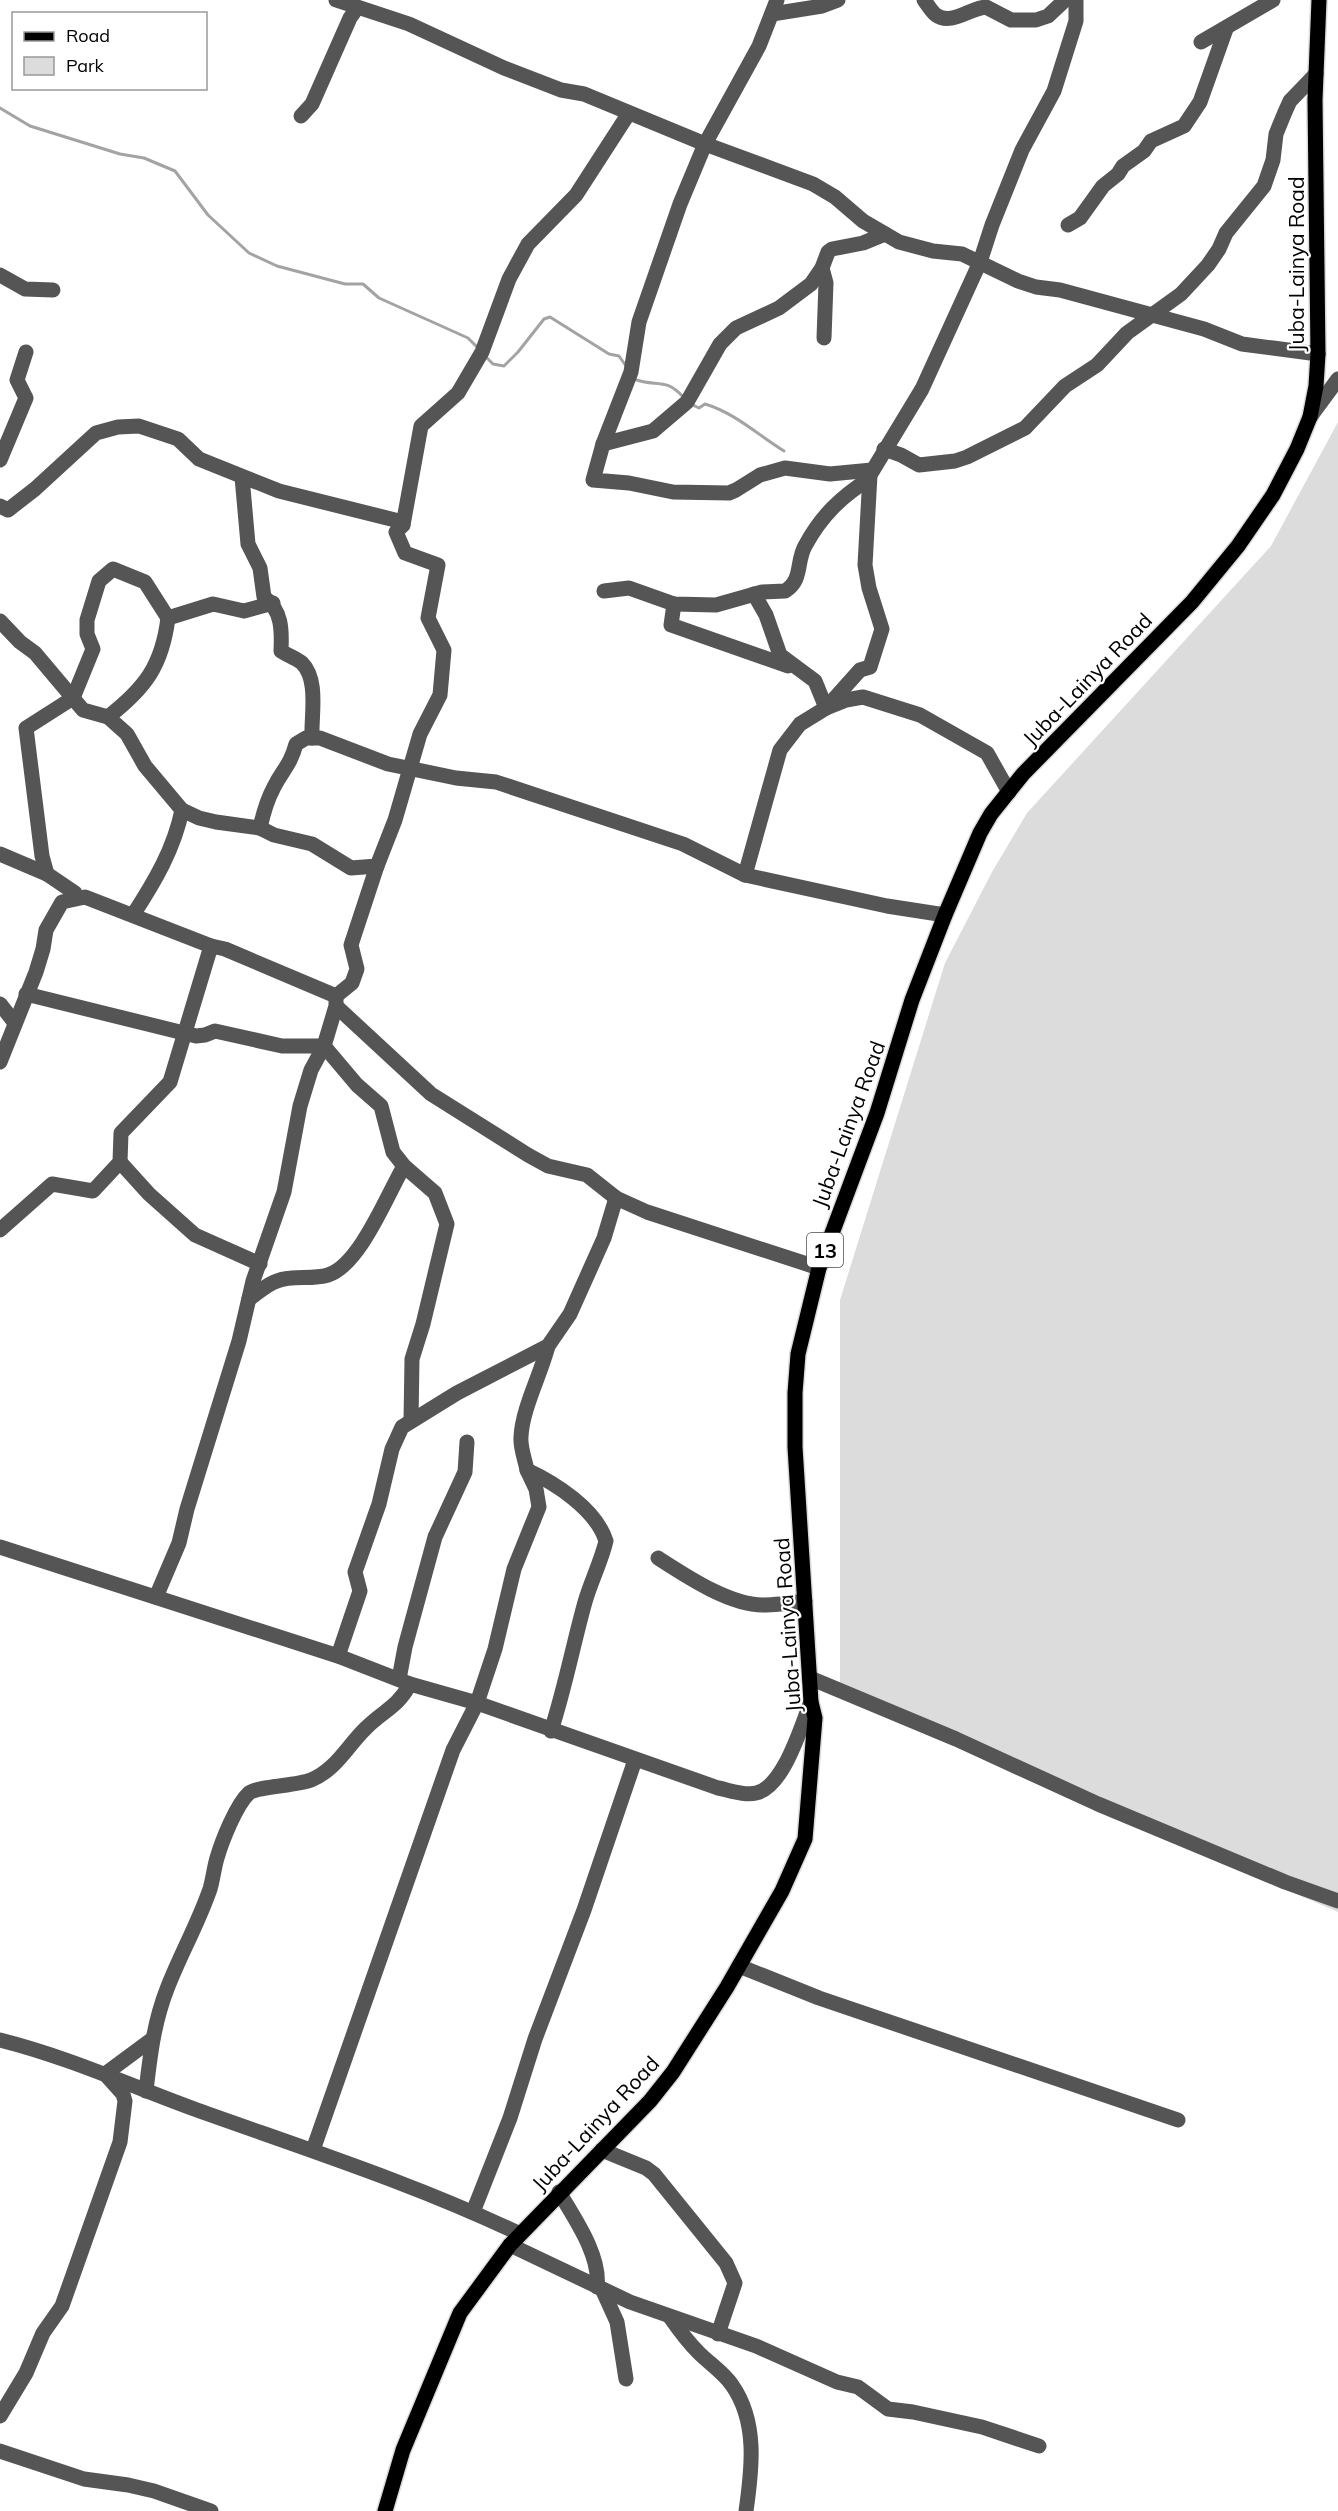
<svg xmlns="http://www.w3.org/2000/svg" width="1338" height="2511" font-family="Mulish,sans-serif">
<rect width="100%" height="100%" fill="#fff"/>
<polygon fill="#dcdcdc" points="1338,422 1338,1912 840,1697 840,1300 945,963 992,872 1027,813 1271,546"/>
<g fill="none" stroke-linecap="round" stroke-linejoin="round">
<g stroke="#a3a3a3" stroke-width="3">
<polyline points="0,108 30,126 120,154 144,158 175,171 208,215 249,253 277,266 345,284 363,284 379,298 468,338 479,349"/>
<polyline points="485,356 493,364 504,366 518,352 544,319 550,317 609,354 619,356 626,366"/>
<path d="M634,379C656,388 665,376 684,398"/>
<path d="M691,404L699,408L705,404C735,413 758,435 784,451"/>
</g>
<g stroke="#dbdbdb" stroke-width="18">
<polyline id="major" points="385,2511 403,2450 460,2313 510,2245 650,2101 673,2072 727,1987 782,1891 805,1839 815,1718 811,1702 795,1447 795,1393 798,1354 819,1268 877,1113 912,1000 945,915 980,833 991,814 1023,774 1192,602 1238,546 1273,495 1297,449 1310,417 1316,386 1318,354 1315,100 1319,0"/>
</g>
<g stroke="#555" stroke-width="15">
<polyline points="336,0 409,24 504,68 561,90 584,94 705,144 813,184 835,197 863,221 899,242 933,251 962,254 1018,281 1036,287 1060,290 1204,329 1242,344 1318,354"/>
<polyline points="777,0 759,46 705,144 680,204 639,322 631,372 603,444 593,480 629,483 673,492 729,493 736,490 760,475 785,468 830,474 872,470"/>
<path d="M924,0C928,5 931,11 936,15C951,26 970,8 986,7L1011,20H1036L1048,16L1065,0"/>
<polyline points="772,14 822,6 838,0"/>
<polyline points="1201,42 1273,0"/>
<polyline points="301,116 312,104 350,18 357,8"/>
<polyline points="1068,225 1080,218 1103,186 1118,174 1123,166 1144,151 1151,141 1184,126 1200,102 1226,29"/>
<polyline points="822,268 826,283 824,338"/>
<polyline points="0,275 25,289 53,290"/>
<polyline points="1310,417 1338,379"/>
<polyline points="603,444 653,431 687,402 720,344 736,328 779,308 811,284 822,268 828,252 832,249 863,243 885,234"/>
<polyline points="884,449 901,455 919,465 955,461 967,457 1025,428 1065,386 1097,365 1127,333 1181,294 1208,265 1219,249 1226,233 1264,186 1273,160 1276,134 1285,112 1290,101 1316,74"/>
<polyline points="0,460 26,398 17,380 26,352"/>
<path d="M242,477L248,544L260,568L264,597C282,610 282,630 281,651C287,655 296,658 302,663C319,680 311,715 312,738"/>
<polyline points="0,506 8,510 35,489 96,433 118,427 139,426 178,439 199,459 279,491 395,520 403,525 396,532 405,553 438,565 428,618 444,650 440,695 420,734 395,820 377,866 351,868 312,844 274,835 260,828"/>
<polyline points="403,525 421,426 458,393 482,352 509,279 528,244 576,195 629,113"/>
<path d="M604,591L629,588L674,604L716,605L762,592L785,591C803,580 796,562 805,546C821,516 841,497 869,479"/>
<polyline points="754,594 766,615 780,655 815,681 826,708 846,700 863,697 920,715 987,753 1009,792"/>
<polyline points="674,604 671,625 788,666"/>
<path d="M0,621L20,642L35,653L83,710L108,717L127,734L145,766L182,810L199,818L216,822L260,828C263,814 267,800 274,787C283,769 290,766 296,744L306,738H320L388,764L456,778L496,782L683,844L745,875L887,906L945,915"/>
<path d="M108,717C145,688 162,666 168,618"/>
<polyline points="0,854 47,874"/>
<polyline points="745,875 780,750 800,724 826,708 860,670 870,667 882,629 869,588 865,565 870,475 922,389 980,262 992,225 1022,150 1054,91 1076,21 1076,0"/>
<polyline points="77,897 75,893 47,874 42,856 26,728 73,698 93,649 87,634 87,620 99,581 113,569 145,582 168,618 213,604 244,611 273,603"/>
<path d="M133,915C155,881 174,849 182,810"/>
<polyline points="26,994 196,1036 205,1035 215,1031 282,1046 324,1046 357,1085 381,1106 393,1152 404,1166 435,1193 447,1224 423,1324 412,1359 411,1421"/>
<polyline points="336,996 352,983 357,969 351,945 377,866"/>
<polyline points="0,1004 15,1023"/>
<polyline points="337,1007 431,1094 528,1155 548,1166 587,1175 616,1198"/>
<polyline points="0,1062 36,972 43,949 46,930 62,902 85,897 211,946 225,949 336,996 336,1006 324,1046 311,1070 300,1106 284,1192 253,1281 239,1341 187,1509 179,1543 156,1597"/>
<polyline points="120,1162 149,1194 195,1235 260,1264"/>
<polyline points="0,1230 52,1184 93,1191 120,1162 121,1133 170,1082 211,946"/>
<path d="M249,1299C258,1293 267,1284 277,1281C292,1275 312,1280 328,1275C360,1265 387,1195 404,1166"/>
<path d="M548,1346C541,1374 522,1409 521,1437C520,1447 525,1460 527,1470C555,1483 596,1509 606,1541C601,1562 591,1581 585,1602C573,1645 565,1688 551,1731"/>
<path d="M0,1547L338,1656L410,1684L477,1703L718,1788C729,1790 745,1796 756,1793C784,1787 801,1726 811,1702"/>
<path d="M658,1558C686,1576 729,1605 763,1605C777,1605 791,1603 805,1601"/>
<polyline points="338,1656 360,1591 355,1572 379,1504 392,1449 402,1427 457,1393 548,1346 570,1314 604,1238 616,1198 647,1212 819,1268"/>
<polyline points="810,1678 956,1739 1098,1804 1285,1882 1338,1901"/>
<polyline points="399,1679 405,1647 435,1537 465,1472 467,1442"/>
<polyline points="739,1966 819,1998 1178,2120"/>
<path d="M0,2040C68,2057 131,2086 197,2110C306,2149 415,2184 520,2234"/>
<path d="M146,2091C150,2056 154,2022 167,1989C180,1955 198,1924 210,1889C213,1879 214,1868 217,1858C222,1841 236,1805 249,1793C258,1786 296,1786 311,1780C336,1770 348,1745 366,1728C384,1710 397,1708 410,1684"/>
<polyline points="313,2150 453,1750 477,1703 495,1649 514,1569 539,1507 536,1489 527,1470"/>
<polyline points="602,2150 646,2168 654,2174 726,2263 735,2283 718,2334"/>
<path d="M559,2192C575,2219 601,2256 597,2287"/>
<polyline points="473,2212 510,2118 535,2039 584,1910 635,1760"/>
<polyline points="510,2245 630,2302 756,2346 837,2382 858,2387 888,2409 913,2412 982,2427 1039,2446"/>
<polyline points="602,2289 617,2322 626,2379"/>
<path d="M670,2317C679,2330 688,2342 699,2353C709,2363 724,2373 732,2385C758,2422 752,2469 746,2511"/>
<polyline points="0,2416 26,2373 43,2333 62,2306 120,2142 125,2101 123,2094 105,2074 151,2040"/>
<polyline points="0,2451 84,2479 128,2485 154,2491 211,2511"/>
</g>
<use href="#major" stroke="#000" stroke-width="15"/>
</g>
<g text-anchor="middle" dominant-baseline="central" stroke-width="4.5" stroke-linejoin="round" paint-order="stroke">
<rect fill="#fff" stroke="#4c4c4c" stroke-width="1.5" x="807" y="1233" width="36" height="34" rx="4.5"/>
<g font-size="20" font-weight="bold" fill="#000">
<text x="825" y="1250">13</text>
</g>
<g font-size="21" fill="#000" stroke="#fff">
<text transform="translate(1296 264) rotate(-90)">Juba-Lainya Road</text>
<text transform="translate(1087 679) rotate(-46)">Juba-Lainya Road</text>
<text transform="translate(848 1124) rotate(-70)">Juba-Lainya Road</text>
<text transform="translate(787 1625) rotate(-94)">Juba-Lainya Road</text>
<text transform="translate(595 2123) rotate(-47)">Juba-Lainya Road</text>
</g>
</g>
<rect x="12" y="12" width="195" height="78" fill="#ffffff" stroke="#999999" stroke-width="1.5"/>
<rect x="24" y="32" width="30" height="9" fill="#000000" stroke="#999999" stroke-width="1.5"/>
<text x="66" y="42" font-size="18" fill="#000000">Road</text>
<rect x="24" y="57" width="30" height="18" fill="#dcdcdc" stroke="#999999" stroke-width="1.5"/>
<text x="66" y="72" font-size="18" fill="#000000">Park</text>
</svg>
